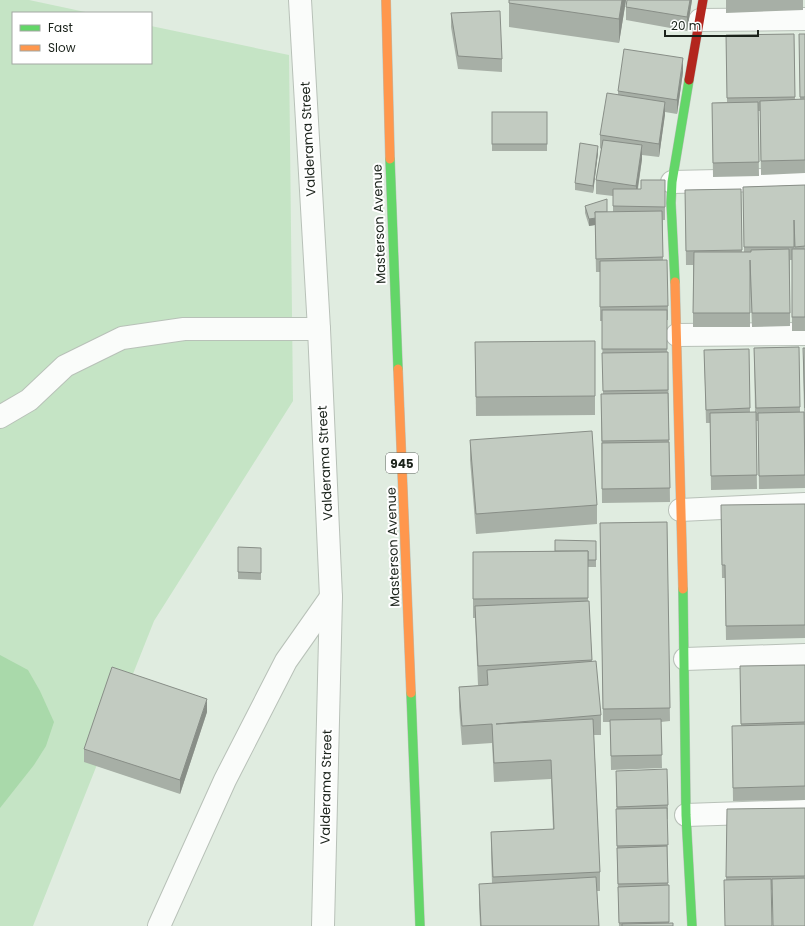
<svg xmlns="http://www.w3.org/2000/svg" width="805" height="926" font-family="Poppins,sans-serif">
<rect width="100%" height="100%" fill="#e0ece0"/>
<polygon fill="#c5e4c5" points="0,0 29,0 90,13 13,13 13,63 151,63 151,26 289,55 293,401 154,621 33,926 0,926"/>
<polygon fill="#a9d9aa" points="0,655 28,670 40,691 54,722 46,746 34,765 0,808"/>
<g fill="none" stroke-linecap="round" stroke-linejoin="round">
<g stroke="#b8c1b8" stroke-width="24">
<g id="street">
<polyline points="300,0 319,329 331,597 323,926"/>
<polyline points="700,20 805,19"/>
<polyline points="672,182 805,179"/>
<polyline points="677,335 805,334"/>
<polyline points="0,417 29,400 65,366 122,338 184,329 319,329"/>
<polyline points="680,510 805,504"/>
<polyline points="685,659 805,655"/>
<polyline points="686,815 805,811"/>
<polyline points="159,926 225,780 286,661 331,597"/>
</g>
</g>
<g stroke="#b8c1b8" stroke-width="10">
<g id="fast">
<polyline points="390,159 398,369"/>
<polyline points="675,282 671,203 672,182 689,80"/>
<polyline points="683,589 686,815 692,926"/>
<polyline points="411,693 420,926"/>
</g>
</g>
<g stroke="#b8c1b8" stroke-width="10">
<g id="slow">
<polyline points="386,0 390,159"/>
<polyline points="675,282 683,589"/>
<polyline points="398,369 411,693"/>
</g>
</g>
<g stroke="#b8c1b8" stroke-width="10">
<polyline id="jam" points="689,80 703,0"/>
</g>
<use href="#street" stroke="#fafcfa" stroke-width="22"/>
<use href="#fast" stroke="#63d668" stroke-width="9"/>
<use href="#slow" stroke="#ff974d" stroke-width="9"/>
<use href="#jam" stroke="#b3261e" stroke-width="9"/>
</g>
<g fill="#a7afa6">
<polygon points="626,0 619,43 509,27 509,3"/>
<polygon points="627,0 692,0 687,31 626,20 626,7"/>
<polygon points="726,0 803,0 803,10 726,13"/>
<polygon points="451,13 502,59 502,72 458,69 451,27"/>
<polygon points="794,34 795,100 800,100 799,34 805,34 805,173 761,175 760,111 758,111 759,176 713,177 712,103 727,102 726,35"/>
<polygon points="683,72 677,114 665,112 659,157 642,155 642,159 638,189 665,194 665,220 663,220 663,260 668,306 668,320 667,320 667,352 668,352 670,502 602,503 601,394 603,394 602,321 600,321 600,272 596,272 595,225 589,226 585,213 585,206 607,212 613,212 613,196 596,194 596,180 601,149 600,148 600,135 618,94 618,91"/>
<rect x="492" y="112" width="55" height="39"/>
<polygon points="598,153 593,193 575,190 575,183"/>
<polygon points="805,185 805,331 792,331 792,260 790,260 790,326 752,327 750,274 750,327 693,327 693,265 686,265 685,190 741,189 742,252 744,252 743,187"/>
<polygon points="595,341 595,415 476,416 475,342"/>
<polygon points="799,347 800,412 804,412 803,362 805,348 805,488 759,489 758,421 756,421 757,489 711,490 710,423 706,423 704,350 749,349 750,413 755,412 754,348"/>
<polygon points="470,440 597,505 597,524 476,534 470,460"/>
<polygon points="805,504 805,638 726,640 725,578 722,578 721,519"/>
<polygon points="667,522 670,721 661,722 662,768 611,770 610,722 603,722 600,523"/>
<polygon points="596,541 596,567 588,567 588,601 589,601 592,662 601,715 601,735 594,735 600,872 600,891 597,891 599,926 480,926 479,904 479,884 492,884 491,852 491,832 553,829 551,779 494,782 492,743 462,745 459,707 459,687 487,685 478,685 475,618 473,618 473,552 555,551"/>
<polygon points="238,547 261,548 261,580 238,579"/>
<polygon points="805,665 805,800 733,801 732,726 741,726 740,680"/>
<polygon points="207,712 180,794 84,762 84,749"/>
<polygon points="616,771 668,805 668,819 667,819 668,885 669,885 669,923 673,926 619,926 617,861"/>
<polygon points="805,808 805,926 772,890 726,880 726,877"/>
</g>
<g fill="#888e87">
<polygon points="622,0 626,0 619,43 619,19"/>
<polygon points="690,0 692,0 687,31 687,17"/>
<polygon points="683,58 683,72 677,114 677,100"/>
<polygon points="665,102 665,115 659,157 659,144"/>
<polygon points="642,145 642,159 636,199 636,186"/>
<polygon points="598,146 598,153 593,193 593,186"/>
<polygon points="595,218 595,225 589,226 589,219"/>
<polygon points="207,699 207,712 180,794 180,780"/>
</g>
<g fill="#c2cbc1" stroke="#888e87">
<polygon points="509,0 622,0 619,19 509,3"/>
<polygon points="627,0 690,0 687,17 626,7"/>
<polygon points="500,11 502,59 458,56 451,13"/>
<polygon points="794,34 795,97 727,98 726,35"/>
<polygon points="799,34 805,34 805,97 800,97"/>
<polygon points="624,49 683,58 677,100 618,91"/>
<polygon points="607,93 665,102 659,144 600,135"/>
<polygon points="805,99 805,160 761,161 760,101"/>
<polygon points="758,102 759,162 713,163 712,103"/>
<rect x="492" y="112" width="55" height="32"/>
<polygon points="603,140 642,145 636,186 596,180"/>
<polygon points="580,143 598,146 593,186 575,183"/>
<polygon points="641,180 665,180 665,207 613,206 613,189 641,189"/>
<polygon points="805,185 805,246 795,247 794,220 794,247 744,247 743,187"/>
<polygon points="741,189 742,250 686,251 685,190"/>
<polygon points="607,199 607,212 595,212 596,218 589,219 585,206"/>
<polygon points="662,211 663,257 596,259 595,212"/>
<polygon points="789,249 790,313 752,313 750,260 750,313 693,313 694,252 751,252 751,250"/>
<rect x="792" y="249" width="13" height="68"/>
<polygon points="667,260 668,306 600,307 600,261"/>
<rect x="602" y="310" width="65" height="39"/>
<polygon points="595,341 595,396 476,397 475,342"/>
<polygon points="799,347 800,407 756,408 754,348"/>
<polygon points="803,348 805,348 805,408"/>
<polygon points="749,349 750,408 706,410 704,350"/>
<polygon points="668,352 668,390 603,391 602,353"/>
<polygon points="668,393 669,440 602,441 601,394"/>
<polygon points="756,412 757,475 711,476 710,413"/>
<polygon points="804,412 805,475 759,476 758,413"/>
<polygon points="592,431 597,505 476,514 470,440"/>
<polygon points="669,442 670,488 602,489 602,443"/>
<polygon points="805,504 805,625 726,626 725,565 722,565 721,505"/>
<polygon points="667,522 670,708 603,709 600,523"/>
<polygon points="555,540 596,541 596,560 588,560 588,551 555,551"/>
<polygon points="238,547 261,548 261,573 238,572"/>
<polygon points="588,551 588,598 473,599 473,552"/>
<polygon points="589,601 592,660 478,666 475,606"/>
<polygon points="596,661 601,715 496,724 593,719 600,872 493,877 491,832 554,829 551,760 494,763 492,724 462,726 459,687 488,685 487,670"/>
<polygon points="805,665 805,722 741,724 740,666"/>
<polygon points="112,667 207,699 180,780 84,749"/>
<polygon points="661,719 662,755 611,756 610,720"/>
<polygon points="805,724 805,786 733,788 732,726"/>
<polygon points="667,769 668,805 617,807 616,771"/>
<polygon points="667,808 668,845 617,846 616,809"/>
<polygon points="805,808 805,876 726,877 727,809"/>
<polygon points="667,846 668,883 618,884 617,848"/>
<polygon points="596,877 599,926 481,926 479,884"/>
<polygon points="805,878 805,926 773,926 772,879"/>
<polygon points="771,879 772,926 725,926 724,880"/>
<polygon points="669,885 669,922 619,923 618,887"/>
<polygon points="673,923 673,926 622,926 622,924"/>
</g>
<g text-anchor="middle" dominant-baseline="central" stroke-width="4" stroke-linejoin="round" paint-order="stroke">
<rect fill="#fff" stroke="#5f645f" stroke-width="1" x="386" y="453" width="32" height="20" rx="3"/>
<g font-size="12" font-weight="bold" fill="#1a221a">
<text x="402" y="463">945</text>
</g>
<g font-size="13" fill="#1a221a" stroke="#fff">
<text transform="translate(308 139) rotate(-93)">Valderama Street</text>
<text transform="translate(379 224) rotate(-92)">Masterson Avenue</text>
<text transform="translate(325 463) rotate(-93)">Valderama Street</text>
<text transform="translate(393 547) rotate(-92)">Masterson Avenue</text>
<text transform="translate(326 787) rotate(-89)">Valderama Street</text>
</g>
</g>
<rect x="12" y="12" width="140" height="52" fill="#ffffff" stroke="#a3a7a3"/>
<rect x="20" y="25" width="20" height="6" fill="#63d668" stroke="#a3a7a3"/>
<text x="48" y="32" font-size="12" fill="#1a221a">Fast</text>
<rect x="20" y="45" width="20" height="6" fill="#ff974d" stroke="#a3a7a3"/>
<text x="48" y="52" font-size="12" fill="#1a221a">Slow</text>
<path d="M665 30v6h93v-6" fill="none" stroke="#1a221a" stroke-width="2"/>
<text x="671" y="30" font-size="12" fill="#1a221a" stroke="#ffffff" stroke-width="3" paint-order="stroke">20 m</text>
</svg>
